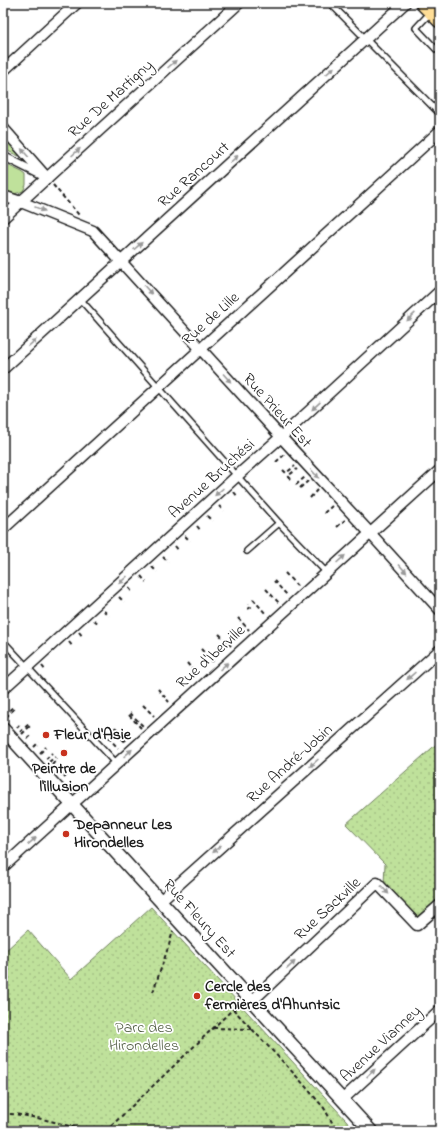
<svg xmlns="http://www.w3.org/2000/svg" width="443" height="1134" font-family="'Indie Flower',sans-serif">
<defs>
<pattern id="park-dots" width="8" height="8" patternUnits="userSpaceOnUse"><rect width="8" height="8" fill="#bfe19b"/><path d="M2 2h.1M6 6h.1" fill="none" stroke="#a4c085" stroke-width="1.8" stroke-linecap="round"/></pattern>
</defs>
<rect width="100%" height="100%" fill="#fff"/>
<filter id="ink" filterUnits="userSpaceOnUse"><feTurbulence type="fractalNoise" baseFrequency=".025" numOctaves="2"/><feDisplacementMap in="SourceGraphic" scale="8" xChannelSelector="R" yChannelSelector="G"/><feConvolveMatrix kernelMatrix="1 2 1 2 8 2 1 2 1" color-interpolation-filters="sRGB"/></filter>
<g filter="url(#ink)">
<g fill="#bfe19b" stroke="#6e7e5c">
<polygon points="3,137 18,153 19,156 3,149"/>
<path d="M3,163L22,172L26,175V185L23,191C16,194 11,195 3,192Z"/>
</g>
<g fill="url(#park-dots)" stroke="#6e7e5c">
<polygon points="440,741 440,905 417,925 384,883 385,864 346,824"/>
<polygon points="151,907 356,1131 3,1131 3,953 28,930 71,979"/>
</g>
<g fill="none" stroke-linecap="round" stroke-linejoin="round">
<g stroke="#1c1c1c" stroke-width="8">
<g id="service">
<polyline points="330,3 440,114"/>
<polyline points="431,12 416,28 437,50 440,47"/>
<polyline points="80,299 279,523 326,572"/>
<polyline points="247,551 279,523"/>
<polyline points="3,641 117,764"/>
</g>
</g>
<g stroke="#1c1c1c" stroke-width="10">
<polyline id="pedestrian" points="3,156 43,176"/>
</g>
<g stroke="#1c1c1c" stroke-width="13">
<g id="minor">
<polyline points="3,71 77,3"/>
<polyline points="3,128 47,178"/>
<polyline points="3,196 21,202 93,231 281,437 370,533 440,610"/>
<polyline points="3,218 239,3"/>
<polyline points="3,369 405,3"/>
<polyline points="3,529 440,131"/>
<polyline points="3,689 237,476 281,437 440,291"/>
<polyline points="3,867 440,470"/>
<polyline points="160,901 440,650"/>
<polyline points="252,1001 377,883 417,925 440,905"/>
<polyline points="342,1100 440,1010"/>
</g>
</g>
<g stroke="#1c1c1c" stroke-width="15">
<polyline id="tertiary" points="3,729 371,1131"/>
</g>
<g stroke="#1c1c1c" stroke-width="18">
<polyline id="primary" points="423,3 440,20"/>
</g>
<g stroke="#1c1c1c" stroke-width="2" stroke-dasharray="4 3" stroke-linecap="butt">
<polyline points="53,185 79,215"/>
<polyline points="276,462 284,455"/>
<polyline points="283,470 286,473 295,466"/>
<polyline points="291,479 288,476 297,469"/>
<polyline points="296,485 305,477"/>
<polyline points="300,488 308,481"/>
<polyline points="234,492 238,497"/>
<polyline points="310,498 317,490"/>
<polyline points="219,506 224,511"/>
<polyline points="324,513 332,506"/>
<polyline points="207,516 212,521"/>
<polyline points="197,526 201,531"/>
<polyline points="337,527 345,520"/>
<polyline points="185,536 190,541"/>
<polyline points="175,546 179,551"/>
<polyline points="163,557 168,562"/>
<polyline points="152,567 157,572"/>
<polyline points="285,573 297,586"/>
<polyline points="141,576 146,582"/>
<polyline points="274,581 287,595"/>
<polyline points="129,588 133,593"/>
<polyline points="266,589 279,603"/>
<polyline points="119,597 124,602"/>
<polyline points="253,599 266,614"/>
<polyline points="248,609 251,607 249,604"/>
<polyline points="104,611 109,616"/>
<polyline points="238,618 249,630"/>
<polyline points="94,620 99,624"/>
<polyline points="79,632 83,637"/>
<polyline points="219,634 231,646"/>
<polyline points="69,642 73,647"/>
<polyline points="201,649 213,662"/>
<polyline points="187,663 192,669"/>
<polyline points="42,666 46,671"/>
<polyline points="158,689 169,702"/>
<polyline points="143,705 154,716"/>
<polyline points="130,713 143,726"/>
<polyline points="4,715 14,706"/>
<polyline points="129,715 141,728"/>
<polyline points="6,717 15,708"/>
<polyline points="115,727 126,741"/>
<polyline points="17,728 21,723"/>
<polyline points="113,728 125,742"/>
<polyline points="20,732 29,724 28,724"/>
<polyline points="22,734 30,726 31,726"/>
<polyline points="103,737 106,735 118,748"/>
<polyline points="27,739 32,735"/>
<polyline points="34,747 39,742"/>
<polyline points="40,753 46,747"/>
<polyline points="46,759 52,753"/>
<polyline points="49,762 55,757"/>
<polyline points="52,765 57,759"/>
<polyline points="61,775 66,769"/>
<polyline points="64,778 69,772"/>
<polyline points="153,992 169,945 173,931"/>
<polyline points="233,1009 299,1079 324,1108 337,1131"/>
<polyline points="213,1028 252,1029"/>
<path d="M3,1114C27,1113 64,1125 88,1131"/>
<polyline points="106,1131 233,1009 241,1006"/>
</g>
<use href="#service" stroke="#fff" stroke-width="5"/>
<use href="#pedestrian" stroke="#fff" stroke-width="7"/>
<use href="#minor" stroke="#fff" stroke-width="10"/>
<use href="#tertiary" stroke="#fff" stroke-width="12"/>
<use href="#primary" stroke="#fedd96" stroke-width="15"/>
</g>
<defs><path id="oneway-solid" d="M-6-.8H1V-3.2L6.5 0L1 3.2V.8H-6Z"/></defs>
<g fill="#999">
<use href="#oneway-solid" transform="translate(172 64) rotate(-42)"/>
<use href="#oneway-solid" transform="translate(330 71) rotate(-42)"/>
<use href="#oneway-solid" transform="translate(76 152) rotate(-42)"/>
<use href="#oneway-solid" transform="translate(25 153) rotate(-131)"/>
<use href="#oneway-solid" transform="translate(234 159) rotate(-42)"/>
<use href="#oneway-solid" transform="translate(40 209) rotate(22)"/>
<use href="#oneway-solid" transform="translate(138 246) rotate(-42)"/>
<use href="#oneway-solid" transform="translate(148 290) rotate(48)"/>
<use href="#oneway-solid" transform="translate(411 317) rotate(137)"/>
<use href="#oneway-solid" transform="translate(32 343) rotate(-42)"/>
<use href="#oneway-solid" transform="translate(227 378) rotate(48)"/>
<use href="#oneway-solid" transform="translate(316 406) rotate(137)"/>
<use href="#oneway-solid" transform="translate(315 474) rotate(47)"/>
<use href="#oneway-solid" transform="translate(219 492) rotate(138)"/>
<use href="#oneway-solid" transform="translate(341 559) rotate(-42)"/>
<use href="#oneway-solid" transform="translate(403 569) rotate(48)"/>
<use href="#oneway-solid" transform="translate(123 580) rotate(138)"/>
<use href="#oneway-solid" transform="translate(224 666) rotate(-42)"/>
<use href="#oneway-solid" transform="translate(411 676) rotate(138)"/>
<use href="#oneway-solid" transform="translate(128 753) rotate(-42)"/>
<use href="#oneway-solid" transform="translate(314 763) rotate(138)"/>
<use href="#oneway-solid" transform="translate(32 841) rotate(-42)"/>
<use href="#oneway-solid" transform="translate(217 849) rotate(138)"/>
<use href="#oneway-solid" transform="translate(385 890) rotate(47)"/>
<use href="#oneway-solid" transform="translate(291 965) rotate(-43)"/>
<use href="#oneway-solid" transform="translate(371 1073) rotate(-43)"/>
</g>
</g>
<g fill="#c8321e" stroke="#fff" stroke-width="1.5">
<circle cx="46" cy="735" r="4"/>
<circle cx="64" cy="753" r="4"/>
<circle cx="66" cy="834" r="4"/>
<circle cx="197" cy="996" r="4"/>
</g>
<g text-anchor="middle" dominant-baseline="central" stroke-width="3.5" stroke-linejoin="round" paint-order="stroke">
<g font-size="16" fill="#1c1c1c" stroke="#fff">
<text transform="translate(111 99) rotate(-42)">Rue De Martigny</text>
<text transform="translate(194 175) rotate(-42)">Rue Rancourt</text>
<text transform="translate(211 319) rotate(-42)">Rue de Lille</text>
<text transform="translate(277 411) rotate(48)">Rue Prieur Est</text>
<text transform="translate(212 479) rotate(-42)">Avenue Bruchési</text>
<text transform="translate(211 657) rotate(-42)">Rue d'Iberville</text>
<text transform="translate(290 764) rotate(-42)">Rue André-Jobin</text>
<text transform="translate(328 909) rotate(-43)">Rue Sackville</text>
<text transform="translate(199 919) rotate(48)">Rue Fleury Est</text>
<text transform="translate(381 1044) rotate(-43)">Avenue Vianney</text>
</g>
<g font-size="16" font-weight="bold" fill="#1c1c1c" stroke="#fff" text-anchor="start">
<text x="54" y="735">Fleur d'Asie</text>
<text x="64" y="769" text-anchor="middle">Peintre de<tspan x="64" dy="18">l'illusion</tspan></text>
<text x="74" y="825">Depanneur Les<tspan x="74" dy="18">Hirondelles</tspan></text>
<text x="205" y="987">Cercle des<tspan x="205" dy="18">fermières d'Ahuntsic</tspan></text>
</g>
<g font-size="16" fill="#556148" stroke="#fff">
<text x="144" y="1028">Parc des<tspan x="144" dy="18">Hirondelles</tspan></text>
</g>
</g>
<rect width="443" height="1134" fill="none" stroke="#fff" stroke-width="16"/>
<rect x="8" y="8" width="427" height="1118" fill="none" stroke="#1c1c1c" stroke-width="1.5" filter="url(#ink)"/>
</svg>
